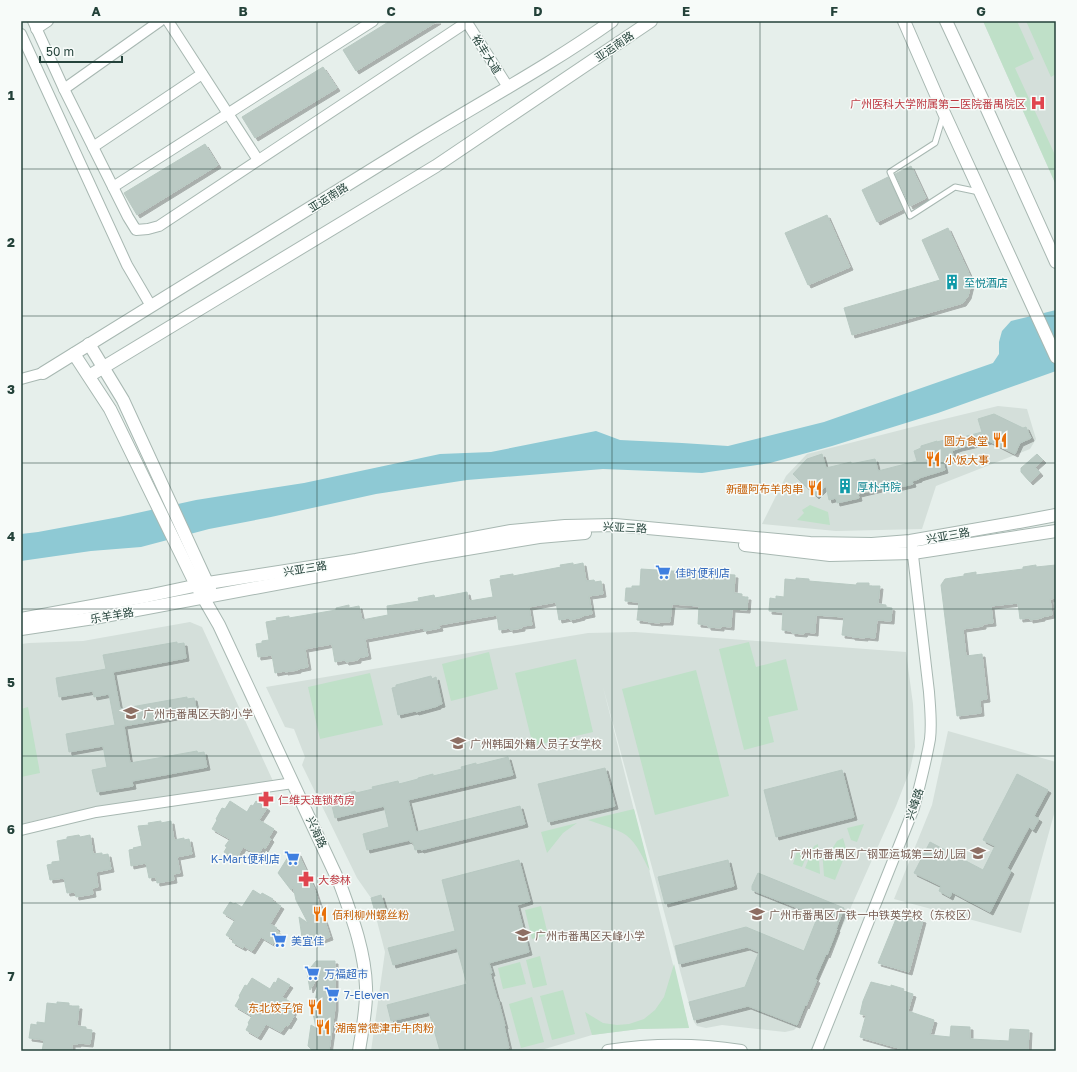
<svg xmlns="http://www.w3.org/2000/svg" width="1077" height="1072" font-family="'Golos Text','Noto Sans SC',sans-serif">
<defs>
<filter id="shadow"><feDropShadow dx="3" dy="3" stdDeviation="0" flood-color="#0004"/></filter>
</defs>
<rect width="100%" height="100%" fill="#e6efeb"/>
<g fill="#d4dfda">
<polygon points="983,21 1056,21 1056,185"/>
<polygon points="998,406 1027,409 1036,439 1030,449 936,486 922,529 836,531 762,524 786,476 807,454 932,422"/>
<polygon points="190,622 202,627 273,781 100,807 63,814 21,824 21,644 29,643 83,641"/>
<polygon points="635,632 906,652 913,704 915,747 910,770 896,806 798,1026 794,1030 785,1032 722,1025 706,1028 697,1026 694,1022 603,687 689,1028 639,1029 592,1035 538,1051 371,1051 385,952 371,898 357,878 302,765 305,757 294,729 285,727 266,687 588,633"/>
<polygon points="948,731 1056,762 1056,807 1021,933 894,899 932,805"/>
</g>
<g fill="#bfe0c8">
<polygon points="983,21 1017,21 1034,59 1015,68 1056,157 1056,185"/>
<polygon points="1026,21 1056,21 1056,74 1051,77"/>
<polygon points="810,505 828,512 830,525 797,520 804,513 802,510"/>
<polygon points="749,642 756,667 786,659 798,710 768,717 774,742 744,750 719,649"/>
<polygon points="489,652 498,689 451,701 442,664"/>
<polygon points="576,659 593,732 533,746 515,673"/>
<polygon points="696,670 729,796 655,815 622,689"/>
<polygon points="370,673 383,725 320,739 308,687"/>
<polygon points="28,707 40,773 21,777 21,709"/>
<path d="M634,809L650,871C643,859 638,844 626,835C617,829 599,824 588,820Z"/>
<polygon points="577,823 563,833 547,853 541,832"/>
<polygon points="864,824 857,842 851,840 847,828"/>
<polygon points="843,838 847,852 846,855 832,849 837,841"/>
<polygon points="818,844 820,874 805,868 814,846"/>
<polygon points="810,847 802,867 793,864 797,851"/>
<polygon points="822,849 844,858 835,880 824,876"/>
<polygon points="541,906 548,935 532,939 525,910"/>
<polygon points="540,956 547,985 533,988 526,960"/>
<polygon points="520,962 526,984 503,989 498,968"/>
<polygon points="674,964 689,1028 639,1029 592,1035 585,1012 603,1023 617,1025 629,1024 644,1019 655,1010 664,997"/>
<polygon points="563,990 575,1034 552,1040 540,996"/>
<polygon points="532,997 544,1042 521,1048 509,1004"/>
</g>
<polygon fill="#8ec9d4" points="1056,310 1056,371 938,413 832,446 770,463 702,473 603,469 467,480 376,494 271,517 209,529 141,547 91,551 21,561 21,534 38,532 119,517 196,500 304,483 440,454 491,452 596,431 620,440 682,443 728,446 824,422 993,363 999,354 999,342 1002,331 1011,321"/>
<g fill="#bbcac4" stroke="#b8c9c2" filter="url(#shadow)">
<polygon points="390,21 438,21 356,71 343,50"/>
<polygon points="323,67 337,88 255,138 242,117"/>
<polygon points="205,144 218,165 137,215 124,193"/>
<polygon points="911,166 926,198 910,206 895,174"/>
<polygon points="888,177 903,209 877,222 862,190"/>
<polygon points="827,215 850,267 808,285 785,233"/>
<polygon points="948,228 971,278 971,284 968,296 963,303 852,335 844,308 940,280 922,240"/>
<polygon points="994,414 1023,428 1026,427 1031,438 1020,443 1015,454 989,441 959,448 952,451 954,459 943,462 945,470 919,478 919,479 912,481 913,484 892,489 892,486 858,494 859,498 837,503 836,498 829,500 826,486 816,496 793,474 807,459 822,454 826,468 851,462 851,464 875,459 878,471 917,461 914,451 921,448 921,446 937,441 937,442 956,437 956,439 982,432 978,419"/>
<polygon points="1037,454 1043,460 1035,467 1040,473 1030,482 1021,472 1021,468"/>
<polygon points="573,563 573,565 583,563 586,581 594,580 595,582 601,581 603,594 589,596 592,614 582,616 582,617 570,620 569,618 559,620 556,602 529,607 532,625 522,626 522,628 510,630 510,628 499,630 497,615 439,625 440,628 424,631 423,628 365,639 368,656 358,658 358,660 346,662 345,660 335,662 332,644 305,649 308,667 298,669 298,670 285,672 285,671 275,673 272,655 258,657 256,644 262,643 262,641 269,640 266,622 277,620 276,618 289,616 289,618 336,610 336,608 349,605 349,608 359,606 362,620 388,615 387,606 419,601 418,598 434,595 435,598 467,592 469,601 493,597 490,580 501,578 500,576 513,574 513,576 561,567 560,565"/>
<polygon points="1036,565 1036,567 1056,565 1056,598 1050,599 1052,615 1042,617 1042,618 1030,620 1030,618 1020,619 1018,603 991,606 993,623 983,624 983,626 963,629 966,656 982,654 987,699 980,700 981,713 957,716 941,585 945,579 964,576 964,574 976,572 976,575 1023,569 1023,567"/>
<polygon points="641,569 735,575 734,593 742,594 742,597 748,597 747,610 732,609 731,627 721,626 721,628 708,627 708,625 698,624 699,606 672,604 670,622 660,622 660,623 648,622 648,621 637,620 639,602 625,601 626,588 632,588 632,586 640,586"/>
<polygon points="796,578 809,579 809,581 856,585 857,583 869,583 869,586 880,586 878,604 886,605 886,607 892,608 891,621 877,620 875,638 865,637 865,638 852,637 852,636 842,635 844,617 816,615 815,633 805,632 804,634 792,633 792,631 782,630 783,612 769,611 770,598 776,599 776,596 784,597 785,579 796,580"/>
<polygon points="177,642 177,644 184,643 186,658 113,672 120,709 187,697 187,699 194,698 197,713 124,726 130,763 197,751 198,753 204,752 207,767 132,781 133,786 97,792 92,770 107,767 103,746 69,752 66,734 115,725 109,694 94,697 93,691 59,697 56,678 106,669 103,655"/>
<polygon points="431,676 432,679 436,677 442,704 438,705 438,706 416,712 415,711 398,715 392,688 396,687 396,685"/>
<polygon points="508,757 513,775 408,800 416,832 520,806 525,824 421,850 420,849 415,850 413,842 410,842 410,840 367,850 363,834 389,827 384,806 335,818 330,798 355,791 356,793 373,789 372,787 398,781 399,784 418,779 418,778 433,774 433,776 462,769 461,767 476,763 476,765"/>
<polygon points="605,768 615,806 548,822 538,784"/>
<polygon points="842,770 854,817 776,837 764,790"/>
<polygon points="1017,774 1048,790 1034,816 1039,819 1033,830 1029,827 1007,868 1011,871 990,912 952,892 950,897 939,891 941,886 914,873 930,842 983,870 995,846 983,840"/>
<polygon points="230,801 247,812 251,805 253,806 256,801 267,808 259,820 274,829 269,837 271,839 265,849 263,847 258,855 243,847 236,859 224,852 227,847 225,846 230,839 212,829 217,820 216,819 222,808 225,809"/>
<polygon points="161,821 161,823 171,821 174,840 184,838 184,840 189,839 192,854 177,857 180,873 173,874 174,880 157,883 156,877 149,878 146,863 131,866 129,850 134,849 133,848 142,846 138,826 149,825 148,823"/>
<polygon points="79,835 80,837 90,835 93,854 102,853 102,855 108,854 111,869 96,872 98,887 92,888 93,894 76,897 75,892 67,893 64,878 50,880 47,865 52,864 52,862 60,861 57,841 67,839 67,837"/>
<polygon points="298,853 314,888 330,937 313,943 302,937 299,917 308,923 296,900 293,886 291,890 278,873 288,857"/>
<polygon points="519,860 530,901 517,905 529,952 489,963 492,973 490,973 497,999 498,999 505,1026 504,1026 509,1048 496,1051 440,1051 429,1012 391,1021 387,1005 467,984 457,948 393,965 388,948 455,931 442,880"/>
<polygon points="728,860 734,886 665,904 658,877"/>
<polygon points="758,873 844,908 836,929 837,929 827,955 826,954 815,979 817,980 806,1006 805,1005 797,1025 748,1006 694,1020 689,1002 745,987 759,952 747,947 679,964 675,946 746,927 804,951 818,916 752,890 752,886"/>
<polygon points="253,890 261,895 262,893 273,899 272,901 281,906 270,924 277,928 276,930 280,933 273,944 261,937 252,951 244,946 243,948 232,942 234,940 226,935 235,920 223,913 230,902 234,904 235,903 242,907"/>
<polygon points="381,895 387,916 377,918 371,898"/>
<polygon points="898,914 923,920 909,972 878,963"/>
<polygon points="316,961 335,961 335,1008 329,1051 313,1051 308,1046 311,1025 316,1028 313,1013 320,973 310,990 307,972"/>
<polygon points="252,978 270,989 274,982 276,983 278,978 290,985 282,997 297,1006 292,1014 294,1016 288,1026 286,1025 281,1032 266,1024 258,1037 246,1030 249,1024 248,1023 252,1016 235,1006 240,997 239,996 245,985 247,986"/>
<polygon points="871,982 891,987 891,985 904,989 903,991 913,994 908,1011 934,1020 930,1035 950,1037 951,1026 970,1027 970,1039 1009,1041 1010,1029 1029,1030 1028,1051 909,1051 860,1037 866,1015 860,1014 863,1001"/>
<polygon points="57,1002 69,1003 69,1006 79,1006 77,1026 86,1027 86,1029 92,1030 90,1044 78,1043 78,1044 72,1044 72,1051 42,1051 44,1040 29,1038 31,1024 37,1025 37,1022 45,1023 47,1003 57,1004"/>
</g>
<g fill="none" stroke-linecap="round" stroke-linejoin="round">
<g stroke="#a8b8b2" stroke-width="7">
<polyline id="service" points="943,116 935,143 890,172 910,216 955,187 979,192"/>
</g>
<g stroke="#a8b8b2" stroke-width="12">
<g id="minor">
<polyline points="33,21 64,89 128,217 136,230 148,229 159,226 467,22"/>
<polyline points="168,21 258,160"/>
<polyline points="466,21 508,87"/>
<polyline points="36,29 48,21"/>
<polyline points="21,34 127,265 151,306"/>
<polyline points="64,89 160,21"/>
<polyline points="93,147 202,74"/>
<polyline points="113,187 373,21"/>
<polyline points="21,379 43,373"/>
<polyline points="21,830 96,812 293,783"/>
<path d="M817,1051L914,808C920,785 926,762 930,739C932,723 930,707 929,692L912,547"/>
</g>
</g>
<g stroke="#a8b8b2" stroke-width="14">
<g id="tertiary">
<polyline points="904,21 944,113 1056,357"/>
<polyline points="946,21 986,107 1056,262"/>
<polyline points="89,344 123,400 210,589"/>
<path d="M74,354L110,409L196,585L219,625L340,884C352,917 365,951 366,987C367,1009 362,1030 359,1051"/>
<path d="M43,373C168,296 293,218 418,141C483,101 550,65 612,21"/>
<polyline points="89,376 436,166 651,21"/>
<polyline points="745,545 830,555 913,553 1056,531"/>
<polyline points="21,619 147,596 208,583 356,560 511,531 565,526 615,525 810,543 872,544 910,541 1019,522 1056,515"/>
<polyline points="21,629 94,618 425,556 539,537 585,533"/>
<path d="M608,1051C652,1044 697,1044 741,1051"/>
</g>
</g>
<use href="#service" stroke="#fff" stroke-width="5"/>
<use href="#minor" stroke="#fff" stroke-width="10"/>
<use href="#tertiary" stroke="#fff" stroke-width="12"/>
</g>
<path fill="none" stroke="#24423a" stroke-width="1" stroke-opacity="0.55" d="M170,21V1051M317,21V1051M465,21V1051M612,21V1051M760,21V1051M907,21V1051M21,169H1056M21,316H1056M21,463H1056M21,609H1056M21,756H1056M21,903H1056"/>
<defs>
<g id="hospital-bare" transform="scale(1.2)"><path d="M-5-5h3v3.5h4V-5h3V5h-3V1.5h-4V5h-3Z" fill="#e0444e" stroke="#f7fbf9" stroke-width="2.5" paint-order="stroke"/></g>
<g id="building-bare" transform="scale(1.2)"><path d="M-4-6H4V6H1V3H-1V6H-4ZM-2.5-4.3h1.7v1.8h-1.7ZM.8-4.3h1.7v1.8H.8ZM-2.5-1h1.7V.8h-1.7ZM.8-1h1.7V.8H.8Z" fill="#0f9aa8" stroke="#f7fbf9" stroke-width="2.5" paint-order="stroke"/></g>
<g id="restaurant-bare" transform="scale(1.2)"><path d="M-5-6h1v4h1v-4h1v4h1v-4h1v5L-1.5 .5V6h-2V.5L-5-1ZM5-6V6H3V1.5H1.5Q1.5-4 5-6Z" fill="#e8710a" stroke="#f7fbf9" stroke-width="2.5" paint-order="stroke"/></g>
<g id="supermarket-bare" transform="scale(1.2)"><path d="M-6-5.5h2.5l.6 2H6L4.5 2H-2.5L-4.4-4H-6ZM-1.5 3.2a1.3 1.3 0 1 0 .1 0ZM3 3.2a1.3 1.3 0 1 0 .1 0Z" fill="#3f7fe0" stroke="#f7fbf9" stroke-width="2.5" paint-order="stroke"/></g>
<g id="school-bare" transform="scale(1.2)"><path d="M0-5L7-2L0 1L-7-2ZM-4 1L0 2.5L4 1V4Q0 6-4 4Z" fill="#8d6e63" stroke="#f7fbf9" stroke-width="2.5" paint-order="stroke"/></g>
<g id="pharmacy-bare" transform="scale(1.2)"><path d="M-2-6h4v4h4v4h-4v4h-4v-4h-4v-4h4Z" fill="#e0444e" stroke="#f7fbf9" stroke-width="2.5" paint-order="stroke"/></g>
</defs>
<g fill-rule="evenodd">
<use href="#hospital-bare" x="1038" y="103"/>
<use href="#building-bare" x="952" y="282"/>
<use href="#restaurant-bare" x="1000" y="440"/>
<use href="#restaurant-bare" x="933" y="459"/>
<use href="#building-bare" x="845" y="486"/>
<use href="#restaurant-bare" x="815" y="488"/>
<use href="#supermarket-bare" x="663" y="572"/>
<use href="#school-bare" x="131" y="713"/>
<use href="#school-bare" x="458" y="743"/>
<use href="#pharmacy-bare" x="266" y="799"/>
<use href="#school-bare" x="978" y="853"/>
<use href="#supermarket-bare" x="292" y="858"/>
<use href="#pharmacy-bare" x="306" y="879"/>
<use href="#restaurant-bare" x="320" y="914"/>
<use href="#school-bare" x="757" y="914"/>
<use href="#school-bare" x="523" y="935"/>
<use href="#supermarket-bare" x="279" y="940"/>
<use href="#supermarket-bare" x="312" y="973"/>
<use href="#supermarket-bare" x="332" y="994"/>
<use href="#restaurant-bare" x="315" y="1007"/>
<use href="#restaurant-bare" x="323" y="1027"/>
</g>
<g text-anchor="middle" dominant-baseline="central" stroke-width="3" stroke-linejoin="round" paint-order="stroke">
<g font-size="11" fill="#24423a" stroke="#f7fbf9">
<text transform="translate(614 46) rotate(-34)">亚运南路</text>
<text transform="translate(487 54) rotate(58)">裕丰大道</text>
<text transform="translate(328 197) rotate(-32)">亚运南路</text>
<text transform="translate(625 527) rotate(3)">兴亚三路</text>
<text transform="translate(948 535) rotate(-10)">兴亚三路</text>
<text transform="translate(305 568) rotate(-9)">兴亚三路</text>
<text transform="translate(112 615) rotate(-10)">乐羊羊路</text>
<text transform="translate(914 804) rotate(-72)">兴峰路</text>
<text transform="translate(317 832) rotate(65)">兴海路</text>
</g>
<g font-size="11" fill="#be3a42" stroke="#f7fbf9" text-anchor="start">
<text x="1026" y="103" text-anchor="end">广州医科大学附属第二医院番禺院区</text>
<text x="278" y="799">仁维天连锁药房</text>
<text x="318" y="879">大参林</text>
</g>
<g font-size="11" fill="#0d838f" stroke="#f7fbf9" text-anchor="start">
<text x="964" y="282">至悦酒店</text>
<text x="857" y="486">厚朴书院</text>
</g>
<g font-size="11" fill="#c56008" stroke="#f7fbf9" text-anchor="end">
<text x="988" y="440">圆方食堂</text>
<text x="945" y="459" text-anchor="start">小饭大事</text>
<text x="803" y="488">新疆阿布羊肉串</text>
<text x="332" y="914" text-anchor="start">佰利柳州螺丝粉</text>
<text x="303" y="1007">东北饺子馆</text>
<text x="335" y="1027" text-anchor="start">湖南常德津市牛肉粉</text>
</g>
<g font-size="11" fill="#366cbe" stroke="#f7fbf9" text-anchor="start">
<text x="675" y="572">佳时便利店</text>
<text x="280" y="858" text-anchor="end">K-Mart便利店</text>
<text x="291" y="940">美宜佳</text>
<text x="324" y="973">万福超市</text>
<text x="344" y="994">7-Eleven</text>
</g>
<g font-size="11" fill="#785e54" stroke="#f7fbf9" text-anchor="start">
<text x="143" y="713">广州市番禺区天韵小学</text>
<text x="470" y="743">广州韩国外籍人员子女学校</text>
<text x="966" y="853" text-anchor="end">广州市番禺区广钢亚运城第二幼儿园</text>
<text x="769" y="914">广州市番禺区广铁一中铁英学校（东校区）</text>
<text x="535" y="935">广州市番禺区天峰小学</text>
</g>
</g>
<rect width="1077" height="1072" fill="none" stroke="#f7fbf9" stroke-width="44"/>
<path d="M40 56v6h82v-6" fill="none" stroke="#24423a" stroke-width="2"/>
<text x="46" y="56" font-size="12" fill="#24423a" stroke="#f7fbf9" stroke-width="3" paint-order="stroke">50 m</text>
<rect x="22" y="22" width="1033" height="1028" fill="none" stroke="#24423a" stroke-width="1.5"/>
<g font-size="13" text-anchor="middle" font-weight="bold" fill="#24423a">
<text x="96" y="16">A</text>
<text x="243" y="16">B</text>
<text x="391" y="16">C</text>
<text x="538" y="16">D</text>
<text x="686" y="16">E</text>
<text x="834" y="16">F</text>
<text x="981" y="16">G</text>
<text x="11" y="100">1</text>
<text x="11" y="247">2</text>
<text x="11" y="394">3</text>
<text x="11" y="541">4</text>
<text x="11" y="687">5</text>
<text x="11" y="834">6</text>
<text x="11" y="981">7</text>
</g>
</svg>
